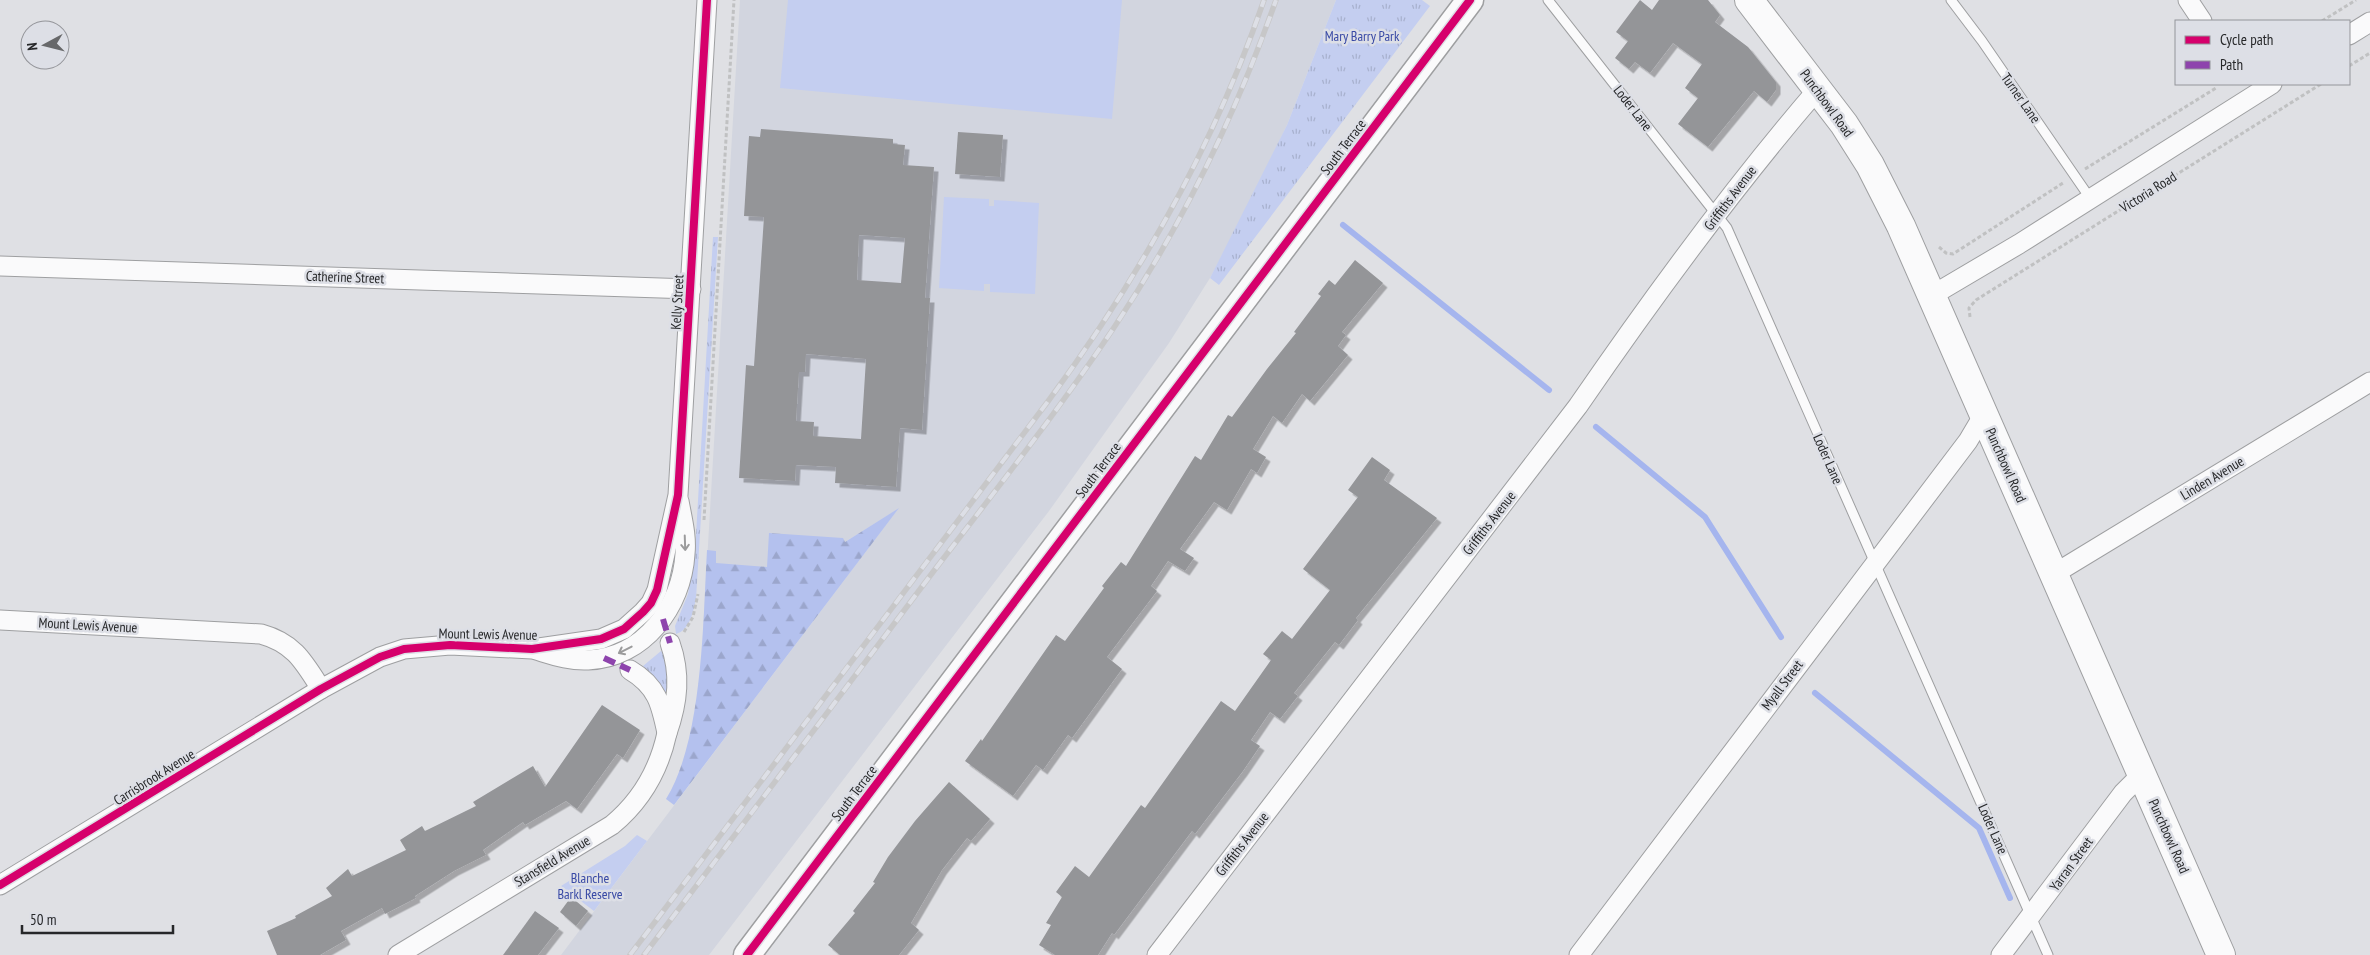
<svg xmlns="http://www.w3.org/2000/svg" width="2370" height="955" font-family="'PT Sans Narrow',sans-serif">
<defs>
<pattern id="grass-tufts" width="24" height="20" patternUnits="userSpaceOnUse" patternTransform="scale(1.25)"><rect width="24" height="20" fill="#c4cef0"/><path d="M3 7l-1-3M5 7V3M7 7l1-3M15 17l-1-3M17 17v-4M19 17l1-3" fill="none" stroke="#a8b1ce"/></pattern>
<pattern id="forest-firs" width="22" height="20" patternUnits="userSpaceOnUse" patternTransform="scale(1.25)"><rect width="22" height="20" fill="#b4c1ee"/><path d="M5 1l3.5 6h-7zM16 11l3.5 6h-7z" fill="#9ba6cc"/></pattern>
<filter id="shadow"><feDropShadow dx="4.5" dy="4.5" stdDeviation="0" flood-color="#0004"/></filter>
</defs>
<rect width="100%" height="100%" fill="#dfe0e4"/>
<polygon fill="#d2d5df" points="740,0 1336,0 1287,125 1250,203 1210,278 1169,343 1049,511 709,955 561,955 898,509 703,630"/>
<g fill="url(#grass-tufts)">
<polygon points="1336,0 1422,0 1430,6 1219,285 1210,278 1287,125"/>
<path d="M713,237H718L696,599C693,612 690,630 676,634L675,626L688,594L695,553Z"/>
<path d="M661,651C672,659 668,682 667,694L643,666Z"/>
</g>
<path fill="url(#forest-firs)" d="M899,508L674,805L666,799C703,739 703,621 707,550L716,551V563L767,567L769,533L843,538L845,542Z"/>
<g fill="#c4cef0">
<polygon points="788,0 1122,0 1112,119 780,88"/>
<polygon points="944,197 989,199 989,206 994,206 994,200 1039,203 1035,294 990,292 990,284 984,284 984,291 939,288"/>
<polygon points="637,835 647,841 594,911 561,886 625,846"/>
</g>
<g fill="none" stroke-linecap="round" stroke-linejoin="round">
<g stroke="#a5b5ee" stroke-width="6">
<polyline points="1343,225 1549,390"/>
<polyline points="1596,427 1705,517 1781,637"/>
<polyline points="1815,693 1979,828 2010,898"/>
</g>
</g>
<g fill="#949598" fill-rule="evenodd" filter="url(#shadow)">
<polygon points="1640,0 1652,10 1659,0 1708,0 1720,15 1715,22 1748,47 1776,82 1776,90 1767,102 1754,91 1708,147 1678,124 1698,98 1685,88 1702,64 1673,43 1650,73 1635,62 1629,69 1615,58 1628,41 1616,32"/>
<path d="M761,129L893,139V144L905,145L903,165L934,167L925,298H930L922,430L900,428L896,487L835,483L836,467L796,465L795,481L739,478L746,365L754,366L764,217L744,216L747,167L749,136L760,137ZM859,235L905,238L901,283L857,280ZM806,354L866,359L861,439L813,436L814,422L796,421L799,372H805Z"/>
<polygon points="958,132 1003,135 1000,177 955,174"/>
<polygon points="1355,260 1383,283 1342,332 1346,335 1338,346 1348,355 1310,401 1302,394 1282,423 1273,416 1253,449 1266,457 1257,473 1251,469 1227,510 1214,502 1180,549 1194,558 1185,571 1168,561 1151,586 1157,591 1107,657 1122,669 1072,738 1068,735 1043,770 1036,765 1013,796 965,761 981,739 982,741 1056,635 1065,641 1104,588 1102,586 1121,562 1126,566 1195,456 1201,460 1228,415 1232,417 1267,369 1296,333 1294,332 1321,296 1318,294 1329,280 1335,285"/>
<polygon points="1372,457 1390,470 1384,480 1437,518 1356,618 1358,620 1339,645 1335,642 1294,693 1298,696 1280,719 1270,712 1251,740 1260,746 1243,771 1195,834 1192,831 1114,935 1112,933 1098,955 1055,955 1039,945 1051,925 1046,923 1062,897 1056,892 1075,866 1089,877 1141,805 1145,808 1221,701 1235,711 1271,660 1263,654 1282,631 1292,639 1330,590 1303,569 1358,497 1348,490"/>
<polygon points="602,705 640,730 623,758 617,754 577,809 566,801 525,825 523,822 483,850 486,855 454,871 415,896 416,898 385,914 382,908 341,931 346,940 320,955 277,955 267,931 296,918 295,916 332,896 326,888 348,869 352,876 406,850 400,840 422,826 425,831 476,806 473,802 533,766 545,787"/>
<polygon points="949,782 990,819 971,841 967,838 942,870 911,923 919,930 899,955 840,955 828,945 855,913 853,911 875,883 873,882 888,857 915,821"/>
<polygon points="571,897 588,911 576,926 560,912"/>
<polygon points="535,911 559,928 538,955 503,955"/>
</g>
<g fill="none" stroke-linecap="round" stroke-linejoin="round">
<g stroke="#9e9fa1" stroke-width="11">
<g id="lane">
<polyline points="1548,0 1727,228 2048,955"/>
<polyline points="1951,0 1982,41 2090,198"/>
</g>
</g>
<g stroke="#9e9fa1" stroke-width="21">
<g id="street">
<polyline points="2188,0 2202,21"/>
<polyline points="2349,35 2370,22"/>
<polyline points="0,266 691,289"/>
<polyline points="1931,296 2019,244 2272,84"/>
<polyline points="2054,574 2370,382"/>
<path d="M0,620L261,634C294,643 304,662 321,689"/>
<path d="M536,650C553,655 570,661 588,660C644,658 682,606 685,554C687,536 682,518 679,501"/>
<path d="M630,670C657,686 661,704 667,733C678,702 681,674 670,643"/>
<polyline points="0,885 321,689 380,657 404,649 450,645 532,649 601,639 624,629 643,612 651,603 657,590 678,495 707,0"/>
<path d="M398,955L612,825C641,801 659,770 667,733"/>
<path d="M1157,955L1578,406C1653,297 1732,189 1818,89"/>
<polyline points="1579,955 1968,441 1984,414"/>
<polyline points="2001,955 2123,793 2142,774"/>
</g>
</g>
<g stroke="#9e9fa1" stroke-width="29">
<polyline id="secondary" points="747,955 1470,0"/>
</g>
<g stroke="#9e9fa1" stroke-width="30">
<polyline id="primary" points="1749,0 1844,124 1870,165 1901,226 2221,955"/>
</g>
<g stroke="#c0c1c2" stroke-width="3" stroke-dasharray="4 2.5" stroke-linecap="butt">
<polyline points="2322,21 2356,0"/>
<polyline points="2349,66 2370,53"/>
<polyline points="2085,169 2216,88"/>
<polyline points="1939,247 1946,253 1953,254 2063,183"/>
<polyline points="1970,317 1969,308 1976,300 2321,84"/>
<polyline points="704,520 734,0"/>
<polyline points="684,632 693,617 698,594"/>
</g>
<use href="#lane" stroke="#fafafb" stroke-width="9"/>
<use href="#street" stroke="#fafafb" stroke-width="19"/>
<use href="#secondary" stroke="#fafafb" stroke-width="26"/>
<use href="#primary" stroke="#fafafb" stroke-width="28"/>
<g stroke="#c7c7c8" stroke-width="5.5">
<g id="rail">
<path d="M630,955L1049,400C1139,278 1215,143 1264,0"/>
<path d="M644,955C741,827 837,700 933,572C995,491 1059,410 1115,326C1182,225 1236,114 1276,0"/>
</g>
</g>
<use href="#rail" stroke="#dddfe6" stroke-width="4" stroke-dasharray="11" stroke-linecap="butt"/>
<g stroke="#8e44ad" stroke-width="6" stroke-dasharray="12 6" stroke-linecap="butt">
<polyline points="663,619 670,643"/>
<polyline points="604,658 630,670"/>
</g>
<g stroke="#dddfe6" stroke-width="11">
<g id="cycleway">
<polyline points="0,885 321,689 380,657 404,649 450,645 532,649 601,639 624,629 643,612 651,603 657,590 678,495 707,0"/>
<polyline points="747,955 1470,0"/>
</g>
</g>
<use href="#cycleway" stroke="#d6006c" stroke-width="8"/>
</g>
<defs><path id="oneway-shaft" d="M-6 0H5M1.5-3L5.5 0L1.5 3" fill="none" stroke-width="1.6" stroke-linecap="round" stroke-linejoin="round" transform="scale(1.25)"/></defs>
<g stroke="#9b9b9c">
<use href="#oneway-shaft" transform="translate(685 543) rotate(88)"/>
<use href="#oneway-shaft" transform="translate(625 650) rotate(153)"/>
</g>
<g text-anchor="middle" dominant-baseline="central" stroke-width="5" stroke-linejoin="round" paint-order="stroke">
<g font-size="14" fill="#3849a5" stroke="#dddfe6">
<text x="1362" y="36">Mary Barry Park</text>
<text x="590" y="878">Blanche<tspan x="590" dy="16">Barkl Reserve</tspan></text>
</g>
<g font-size="14" fill="#262729" stroke="#dddfe6">
<text transform="translate(2021 98) rotate(55)">Turner Lane</text>
<text transform="translate(1827 103) rotate(54)">Punchbowl Road</text>
<text transform="translate(1633 108) rotate(52)">Loder Lane</text>
<text transform="translate(1343 147) rotate(-53)">South Terrace</text>
<text transform="translate(2148 192) rotate(-32)">Victoria Road</text>
<text transform="translate(1730 198) rotate(-53)">Griffiths Avenue</text>
<text transform="translate(345 277) rotate(2)">Catherine Street</text>
<text transform="translate(677 302) rotate(-87)">Kelly Street</text>
<text transform="translate(1828 459) rotate(66)">Loder Lane</text>
<text transform="translate(2006 465) rotate(66)">Punchbowl Road</text>
<text transform="translate(1098 470) rotate(-53)">South Terrace</text>
<text transform="translate(2212 478) rotate(-31)">Linden Avenue</text>
<text transform="translate(1489 523) rotate(-52)">Griffiths Avenue</text>
<text transform="translate(88 625) rotate(3)">Mount Lewis Avenue</text>
<text transform="translate(488 634) rotate(1)">Mount Lewis Avenue</text>
<text transform="translate(1782 685) rotate(-53)">Myall Street</text>
<text transform="translate(154 777) rotate(-32)">Carrisbrook Avenue</text>
<text transform="translate(854 793) rotate(-53)">South Terrace</text>
<text transform="translate(1993 829) rotate(66)">Loder Lane</text>
<text transform="translate(2169 836) rotate(66)">Punchbowl Road</text>
<text transform="translate(1242 844) rotate(-52)">Griffiths Avenue</text>
<text transform="translate(552 861) rotate(-31)">Stansfield Avenue</text>
<text transform="translate(2071 864) rotate(-54)">Yarran Street</text>
</g>
</g>
<rect x="2175" y="20" width="175" height="65" fill="#dddfe6" stroke="#94959a"/>
<rect x="2185" y="36" width="25" height="8" fill="#d6006c" stroke="#94959a"/>
<text x="2220" y="45" font-size="15" fill="#262729">Cycle path</text>
<rect x="2185" y="61" width="25" height="8" fill="#8e44ad" stroke="#94959a"/>
<text x="2220" y="70" font-size="15" fill="#262729">Path</text>
<g transform="translate(45 45) rotate(263)"><circle r="24" fill="#dddfe6" stroke="#94959a"/>
<path d="M0-4L9 19L0 12L-9 19Z" fill="#67686a"/>
<text y="-8" font-size="14" font-weight="bold" text-anchor="middle" fill="#262729">N</text>
</g>
<path d="M22 925v8h151v-8" fill="none" stroke="#262729" stroke-width="2.5"/>
<text x="30" y="925" font-size="15" fill="#262729" stroke="#dddfe6" stroke-width="4" paint-order="stroke">50 m</text>
</svg>
